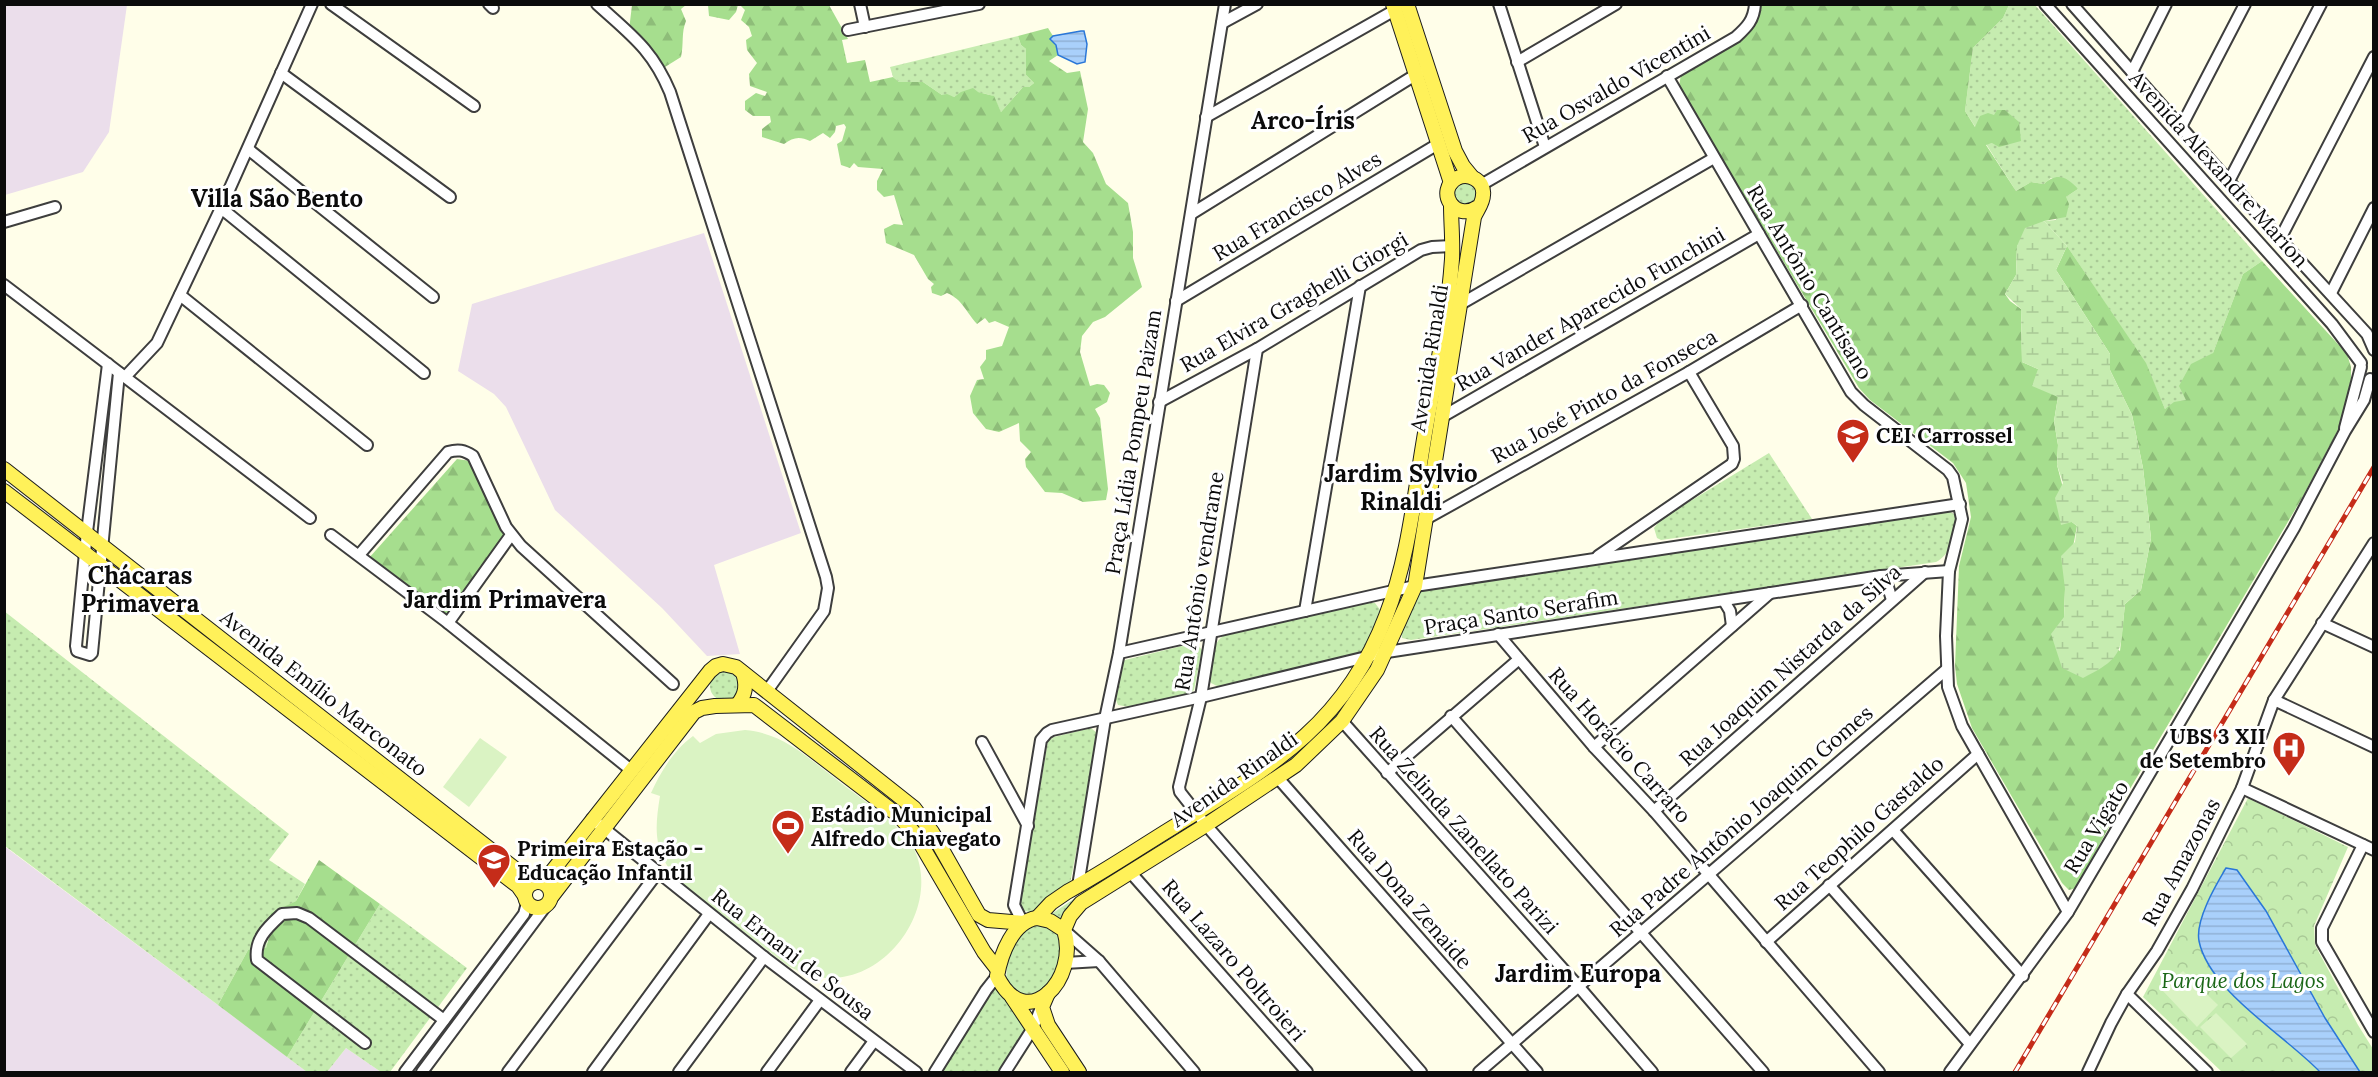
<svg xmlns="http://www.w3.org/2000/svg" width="2378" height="1077" font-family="Lora,serif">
<defs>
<pattern id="grass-dots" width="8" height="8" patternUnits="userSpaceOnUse" patternTransform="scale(1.5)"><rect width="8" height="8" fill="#c6ecb0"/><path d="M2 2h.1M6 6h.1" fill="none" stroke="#a9c996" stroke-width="1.8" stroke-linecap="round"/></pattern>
<pattern id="forest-firs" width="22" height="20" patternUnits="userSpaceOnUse" patternTransform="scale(1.5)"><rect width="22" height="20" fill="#a6de8e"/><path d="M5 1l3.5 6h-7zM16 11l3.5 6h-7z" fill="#8ebd79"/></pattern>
<pattern id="wetland-marsh" width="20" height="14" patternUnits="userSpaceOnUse" patternTransform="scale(1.5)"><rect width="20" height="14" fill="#c6ecb0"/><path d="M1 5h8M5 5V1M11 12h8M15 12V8" fill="none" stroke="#a9c996"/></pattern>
<pattern id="park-crowns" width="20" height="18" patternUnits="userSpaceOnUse" patternTransform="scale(1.5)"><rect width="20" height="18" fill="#c6ecb0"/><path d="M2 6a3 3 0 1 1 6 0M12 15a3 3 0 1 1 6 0" fill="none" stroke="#a9c996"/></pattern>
<pattern id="water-rules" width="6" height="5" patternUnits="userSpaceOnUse" patternTransform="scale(1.5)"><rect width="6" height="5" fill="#a9d0fb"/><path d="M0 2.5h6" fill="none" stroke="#90b1d6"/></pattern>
</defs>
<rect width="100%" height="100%" fill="#fffee9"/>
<g fill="#ebdeeb">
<polygon points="5,4 127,5 109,132 83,172 5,195"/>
<polygon points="704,233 801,533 714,565 740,654 707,656 662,608 555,510 506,407 494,394 458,371 472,304"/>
<polygon points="4,846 218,1005 307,1072 5,1072"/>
<polygon points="346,1048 381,1072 327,1072"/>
</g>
<g fill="url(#grass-dots)">
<polygon points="2009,5 2035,5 2262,261 2243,274 2213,353 2187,400 2165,409 2145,363 2067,246 2044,221 2056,220 2066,197 2078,189 2051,178 2044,184 2031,182 2016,191 1986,144 1992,143 1994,115 1976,128 1965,111 1973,48 2003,18"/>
<path d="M1018,36L1021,45L1026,49V75L1034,83L1029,87H1023L1001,112L993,96C980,92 966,88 954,97L942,95L923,82H899L893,77L890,67Z"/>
<polygon points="1463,182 1475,185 1478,197 1473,204 1461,205 1453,196 1454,189"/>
<polygon points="1769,453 1812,519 1661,540 1657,538 1654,528 1661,519"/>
<path d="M1949,511L1958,517C1960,532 1950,555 1936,562L1411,640L1402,638L1401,632L1419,591L1425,589Z"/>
<path d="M1363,602L1375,603L1381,611L1363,652L1219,687L1211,683L1209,680C1211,664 1210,646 1223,636Z"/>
<polygon points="4,611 289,834 269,860 305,884 296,901 271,914 266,949 248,950 218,1005 5,846"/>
<polygon points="1190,644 1197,644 1202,650 1194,690 1190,693 1129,707 1118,705 1116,700 1121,664 1125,660"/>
<polygon points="1372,667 1337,718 1289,763 1211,813 1210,812 1278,765 1367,668"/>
<circle cx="725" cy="686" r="15"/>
<polygon points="1091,728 1097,733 1098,738 1070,884 1032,913 1019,909 1048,741 1054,737"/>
<polygon points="1172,833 1176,833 1177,837 1069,905 1062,923 1050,915"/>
<polygon points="380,904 467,968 390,1072 381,1072 346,1048 327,1072 307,1072 287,1057"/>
<path d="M1045,923L1059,934L1062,954L1046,990L1038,997L1020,995L1007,983C1004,968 1012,934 1027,926C1031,923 1040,924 1045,923Z"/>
<polygon points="995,988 1003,990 1025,1026 1024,1030 998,1072 939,1072 990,990"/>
</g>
<g fill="url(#forest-firs)">
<path d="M632,5H686L681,9L686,21C681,33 684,44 681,57L665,67L654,52L629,30Z"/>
<polygon points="708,5 708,4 738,5 736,12 729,20 709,16"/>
<path d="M740,5H829L848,39L842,40L847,63L865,60L870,82L893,77L899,82H923L942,95L947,94L954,97L961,92L973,88L978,92L994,96L1001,112L1023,87H1029L1034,83L1026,75V49L1021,45L1018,36L1048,28L1053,36L1050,39L1056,45L1058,55L1049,61L1067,73L1080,71L1088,109L1083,142L1093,153L1106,184L1128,203L1133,232V258L1142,287L1105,317L1093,322L1082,336L1080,352L1090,386L1097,384L1104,385L1110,393L1107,402L1095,409L1100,418L1108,489L1106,500L1083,502L1062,493L1045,492L1026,467L1025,459L1031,452L1020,441L1019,423L999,432L986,429L973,413L970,396L977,380L984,379L980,367L986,359V350L1002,346L1009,327L995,321L989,323L985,318L977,324C966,312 963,300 947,293L941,296L932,293L931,287L934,284L928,279L914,255L886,243L884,229L894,224L903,225L894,195L884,197L877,190V181L883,169L858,167L854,163L850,168L841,165L837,144L842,141L846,127L844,124L836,126L835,132L830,138L823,133L810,141C800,136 793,137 784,144L762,137V129L771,122L770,116H753L745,110V101L756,93L765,96L767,92L750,86L749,74L757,63L747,50L746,40L752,36L749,27L741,20L745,10Z"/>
<path d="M1760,5H2009L2003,18L1973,48L1965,111L1975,127L1980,116L1988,113L1994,115L1997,110H2005L2019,122L2021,141L1999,147L1992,143L1986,145L2016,191L2031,182L2044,184C2057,172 2067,177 2078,189L2066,197L2069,204L2066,217L2044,221L2017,246L2016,275L2005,294L2010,301L2021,309L2022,362L2038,369L2058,397L2054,421L2058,445L2057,465L2072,522L2077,526L2065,589L2064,617L2120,651L2125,604L2141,590L2151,538L2143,468L2132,415L2110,370V354L2056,270L2067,246L2146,363L2165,409L2174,402L2186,400L2179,386L2191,364L2213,353L2243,274L2262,261L2347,354L2351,367V379L2339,428L2302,498L2124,799L2076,888L2069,890L2062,883L1972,728L1957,684L1955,666L1959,566L1971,517L1966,483L1953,463L1870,400L1859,388L1679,87L1681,74C1699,64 1743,43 1754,27C1758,20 1759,13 1760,5Z"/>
<polygon points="457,459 470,461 505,538 447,618 369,558"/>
<polygon points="319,860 380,904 287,1057 218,1005 248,950 266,948 269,937 265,926 269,922 271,913 296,901"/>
</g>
<path fill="url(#wetland-marsh)" d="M2044,221L2067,246L2056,270L2110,354V370L2132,415L2143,468L2151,538L2141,590L2125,604C2120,650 2127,656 2083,678L2062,668L2051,634L2064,617L2065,589L2061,556L2075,542L2077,526L2072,522L2061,525L2055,498L2063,483L2057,465L2058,445L2054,421L2058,397L2032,386L2038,369L2022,362L2021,309L2005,294L2016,275L2017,246L2025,228Z"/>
<polygon fill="url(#park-crowns)" points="2248,798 2348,847 2314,926 2315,945 2358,1025 2373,1049 2373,1072 2222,1072 2143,997"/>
<g fill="#daf3c3">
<path d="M745,730C783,733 807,757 836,779C859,798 901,823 914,849C941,906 889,981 827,978C812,978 801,972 788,966L678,881C654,851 654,833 660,796L651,793C661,771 674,750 693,736L700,743L716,734Z"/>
<polygon points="480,738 507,757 469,807 443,787"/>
<polygon points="2183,971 2218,1005 2197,1027 2161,989"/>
<polygon points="2216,1013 2247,1044 2231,1058 2200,1027"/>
</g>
<g fill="url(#water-rules)" stroke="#2a77d8" stroke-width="1.5">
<polygon points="1081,31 1084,31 1087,44 1085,62 1077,64 1058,55 1056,45 1050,39 1053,36"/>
<path d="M2226,868L2237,870L2266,911L2325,1018L2360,1072H2320C2286,1036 2209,991 2199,941C2195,920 2216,885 2226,868Z"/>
</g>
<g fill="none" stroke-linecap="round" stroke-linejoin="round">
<g stroke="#3e3e3e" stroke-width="14">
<g id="minor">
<polyline points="331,4 474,106"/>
<polyline points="489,4 493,8"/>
<path d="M597,4C631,35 652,49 670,92L826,577L828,588L824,611L767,691"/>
<polyline points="860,4 865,27"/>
<polyline points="1499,4 1545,147"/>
<polyline points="2045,4 2332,324 2361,363"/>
<polyline points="2072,4 2280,239 2367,334 2374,350"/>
<polyline points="1222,23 1257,4"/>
<polyline points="848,30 979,4"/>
<polyline points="1517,62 1616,4"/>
<polyline points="2132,72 2166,4"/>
<polyline points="281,73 450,197"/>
<polyline points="1667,76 1851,392 1864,405 1948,470 1953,477 1962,519 1949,571 1946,636 1948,687 1962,726 2068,912"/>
<polyline points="1206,117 1395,10"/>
<polyline points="2181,127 2245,4"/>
<polyline points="248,149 433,297"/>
<polyline points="2229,181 2321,4"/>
<path d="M1481,185L1736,37C1747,27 1754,20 1755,4"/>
<polyline points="221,208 424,373"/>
<polyline points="1191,214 1420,72"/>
<polyline points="4,222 55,207"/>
<polyline points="2280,239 2374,57"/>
<polyline points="4,285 310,518"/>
<polyline points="2331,293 2374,208"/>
<polyline points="180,295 367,445"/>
<polyline points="1176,301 1438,144"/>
<polyline points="1459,305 1714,158"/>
<polyline points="1257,349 1201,697 1179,787 1180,792 1206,825 1421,1072"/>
<polyline points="108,364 87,532 76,646 77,651 90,655 92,653 119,373"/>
<polyline points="125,377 157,343 221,208 312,4"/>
<polyline points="1159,402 1257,349 1421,250 1432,247 1452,246"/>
<polyline points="1440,418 1759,234"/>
<polyline points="2345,428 2361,367"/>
<polyline points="1424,520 1689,372 1802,305"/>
<polyline points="331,535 448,623 631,770"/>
<path d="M359,555L448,452C458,449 464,450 473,456L506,527L521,546L673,684"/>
<polyline points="1598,556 1732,464 1734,459 1733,446 1689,372"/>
<polyline points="1881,576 1888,587 1892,600"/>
<polyline points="1724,601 1730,611 1732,626"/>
<polyline points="1305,611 1360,286"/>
<polyline points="448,623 511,535"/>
<polyline points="2322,623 2374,647"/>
<polyline points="1498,634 1594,747 1654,811 1879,1072"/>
<polyline points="1119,653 1415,586 1960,504"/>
<polyline points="2274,700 2374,747"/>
<polyline points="1451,716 1763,1072"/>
<polyline points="1342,721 1579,987 1652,1072"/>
<polyline points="982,742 1028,826"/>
<polyline points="1594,747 1770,593"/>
<polyline points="1387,773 1518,660"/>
<polyline points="1278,778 1537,1072"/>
<polyline points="2242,788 2374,850"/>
<polyline points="1654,811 1925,572"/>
<polyline points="592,819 764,957 916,1072"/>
<polyline points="1893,830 2023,976"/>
<polyline points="2363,845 2322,928 2322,942 2374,1032"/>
<polyline points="1131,873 1307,1072"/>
<polyline points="1829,885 1970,1044"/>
<polyline points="1078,886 1105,719 1119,653 1225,4"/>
<polyline points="1023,923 1014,905 1041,740 1047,733 1052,730 1201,697 1387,652 1881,576 1949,571"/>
<polyline points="1065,931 1099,961 1194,1072"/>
<polyline points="1766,942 1978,754"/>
<polyline points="1065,963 1099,961"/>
<polyline points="2127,994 2207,1072"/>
<path d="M365,1043L257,960C254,939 268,927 282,914L297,913L309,918L444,1020"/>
<polyline points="405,1072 512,930 524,914 527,903"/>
<polyline points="422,1072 545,907"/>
<polyline points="508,1072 658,872"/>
<polyline points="593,1072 709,914"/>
<polyline points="679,1072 764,957"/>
<polyline points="767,1072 820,1000"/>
<polyline points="851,1072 874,1041"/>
<polyline points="935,1072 986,990 997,976"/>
<polyline points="1005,1072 1033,1028 1042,1005"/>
<polyline points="1479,1072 1947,669"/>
<polyline points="1950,1072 2068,912 2294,528 2345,431 2364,400 2370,379"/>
<polyline points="2088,1072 2111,1023 2127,994 2157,951 2192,889 2242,788 2274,700 2374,543"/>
</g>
</g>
<g stroke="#1c1c1c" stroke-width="16">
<g id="major">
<polyline points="1393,4 1451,183"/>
<polyline points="1407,4 1455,151 1463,166 1472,177"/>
<polyline points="4,469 533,883"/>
<polyline points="4,491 518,886 525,896"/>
<path d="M738,704C746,694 747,685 743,673"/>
<circle cx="538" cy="895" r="13"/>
<polyline points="540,882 550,874 710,671 716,666 723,664 736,667 914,808 932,832 979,915 988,920 1023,923"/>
<polyline points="552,896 694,712 702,708 715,706 754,705 899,816 915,834 984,952 998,970"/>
<path d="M1037,918L1051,903L1067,892C1104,872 1139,848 1175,826C1269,768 1345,725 1386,616C1408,560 1414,498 1424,439C1434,380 1448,320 1452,259C1453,241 1451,223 1451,205"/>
<path d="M1037,918L1050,921L1064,930C1080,979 1026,1036 997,976C1001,954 1013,921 1037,918Z"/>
<path d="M1064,930L1070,916L1081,903L1206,825L1296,765L1342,721L1377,670L1415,586L1474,217C1477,210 1483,203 1483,195C1485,181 1469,172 1457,178C1435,190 1454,223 1478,207"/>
<polyline points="1048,993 1042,1007 1048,1025 1079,1072"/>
<polyline points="1012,997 1062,1072"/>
</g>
</g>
<use href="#minor" stroke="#fff" stroke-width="10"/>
<use href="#major" stroke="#fff159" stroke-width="14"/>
<g stroke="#c52c19" stroke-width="5">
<polyline id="rail" points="2015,1072 2374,467"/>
</g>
<use href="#rail" stroke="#fff" stroke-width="3" stroke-dasharray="9" stroke-linecap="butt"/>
</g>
<defs>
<g id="school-pin" transform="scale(1.725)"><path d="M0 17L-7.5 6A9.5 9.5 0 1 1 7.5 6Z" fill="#c52c19" stroke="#fff"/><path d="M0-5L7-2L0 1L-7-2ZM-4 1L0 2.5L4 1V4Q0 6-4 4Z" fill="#fff"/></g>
<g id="hospital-pin" transform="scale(1.725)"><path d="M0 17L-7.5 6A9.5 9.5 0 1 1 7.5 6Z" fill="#c52c19" stroke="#fff"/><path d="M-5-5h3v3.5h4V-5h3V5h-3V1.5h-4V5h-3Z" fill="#fff"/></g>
<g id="stadium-pin" transform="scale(1.725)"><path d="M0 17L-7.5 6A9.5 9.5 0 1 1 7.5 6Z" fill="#c52c19" stroke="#fff"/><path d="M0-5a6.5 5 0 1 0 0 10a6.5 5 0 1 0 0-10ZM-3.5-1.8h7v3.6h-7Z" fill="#fff"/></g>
</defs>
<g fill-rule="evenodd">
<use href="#school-pin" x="1853" y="435"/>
<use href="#hospital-pin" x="2289" y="748"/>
<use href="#stadium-pin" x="788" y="826"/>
<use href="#school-pin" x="494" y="860"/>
</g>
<g text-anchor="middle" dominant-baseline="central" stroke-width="6" stroke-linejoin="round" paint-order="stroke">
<g font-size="21" fill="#0b0b0b" stroke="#fff">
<text transform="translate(1616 84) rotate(-30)">Rua Osvaldo Vicentini</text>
<text transform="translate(2219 169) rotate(48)">Avenida Alexandre Marion</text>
<text transform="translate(1297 206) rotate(-31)">Rua Francisco Alves</text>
<text transform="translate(1810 282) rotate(59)">Rua Antônio Cantisano</text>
<text transform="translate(1294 302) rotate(-30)">Rua Elvira Graghelli Giorgi</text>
<text transform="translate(1590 309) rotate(-30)">Rua Vander Aparecido Funchini</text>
<text transform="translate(1429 358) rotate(-81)">Avenida Rinaldi</text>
<text transform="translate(1604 396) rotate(-29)">Rua José Pinto da Fonseca</text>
<text transform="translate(1133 442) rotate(-81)">Praça Lídia Pompeu Paizam</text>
<text transform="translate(1199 581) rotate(-81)">Rua Antônio vendrame</text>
<text transform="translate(1521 612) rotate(-9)">Praça Santo Serafim</text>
<text transform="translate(1790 665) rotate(-42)">Rua Joaquim Nistarda da Silva</text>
<text transform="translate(324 693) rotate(38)">Avenida Emílio Marconato</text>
<text transform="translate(1620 745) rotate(48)">Rua Horácio Carraro</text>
<text transform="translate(1234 779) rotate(-35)">Avenida Rinaldi</text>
<text transform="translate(1741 821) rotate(-41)">Rua Padre Antônio Joaquim Gomes</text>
<text transform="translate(2096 827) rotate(-59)">Rua Vigato</text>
<text transform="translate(1464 830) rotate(48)">Rua Zelinda Zanellato Parizi</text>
<text transform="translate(1859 833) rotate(-42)">Rua Teophilo Gastaldo</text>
<text transform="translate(2181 862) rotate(-62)">Rua Amazonas</text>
<text transform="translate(1410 899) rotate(49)">Rua Dona Zenaide</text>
<text transform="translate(793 954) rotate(38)">Rua Ernani de Sousa</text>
<text transform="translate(1234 960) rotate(49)">Rua Lazaro Poltroieri</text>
</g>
<g font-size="21" font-weight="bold" fill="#0b0b0b" stroke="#fff" text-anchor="start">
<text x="1876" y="435">CEI Carrossel</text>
<text x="2266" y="736" text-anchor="end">UBS 3 XII<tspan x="2266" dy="24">de Setembro</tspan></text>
<text x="811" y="814">Estádio Municipal<tspan x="811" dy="24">Alfredo Chiavegato</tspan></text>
<text x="517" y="848">Primeira Estação -<tspan x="517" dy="24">Educação Infantil</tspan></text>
</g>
<g font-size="21" font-style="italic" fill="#1b6717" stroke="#fff">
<text x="2243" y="980">Parque dos Lagos</text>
</g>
<g font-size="24" font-weight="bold" fill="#0b0b0b" stroke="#fff">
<text x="1303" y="120">Arco-Íris</text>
<text x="277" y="198">Villa São Bento</text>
<text x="1401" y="473">Jardim Sylvio<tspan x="1401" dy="28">Rinaldi</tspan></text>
<text x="140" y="575">Chácaras<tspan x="140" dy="28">Primavera</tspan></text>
<text x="505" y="599">Jardim Primavera</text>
<text x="1578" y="973">Jardim Europa</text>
</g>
</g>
<rect width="2378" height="1077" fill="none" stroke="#0b0b0b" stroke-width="12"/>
</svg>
